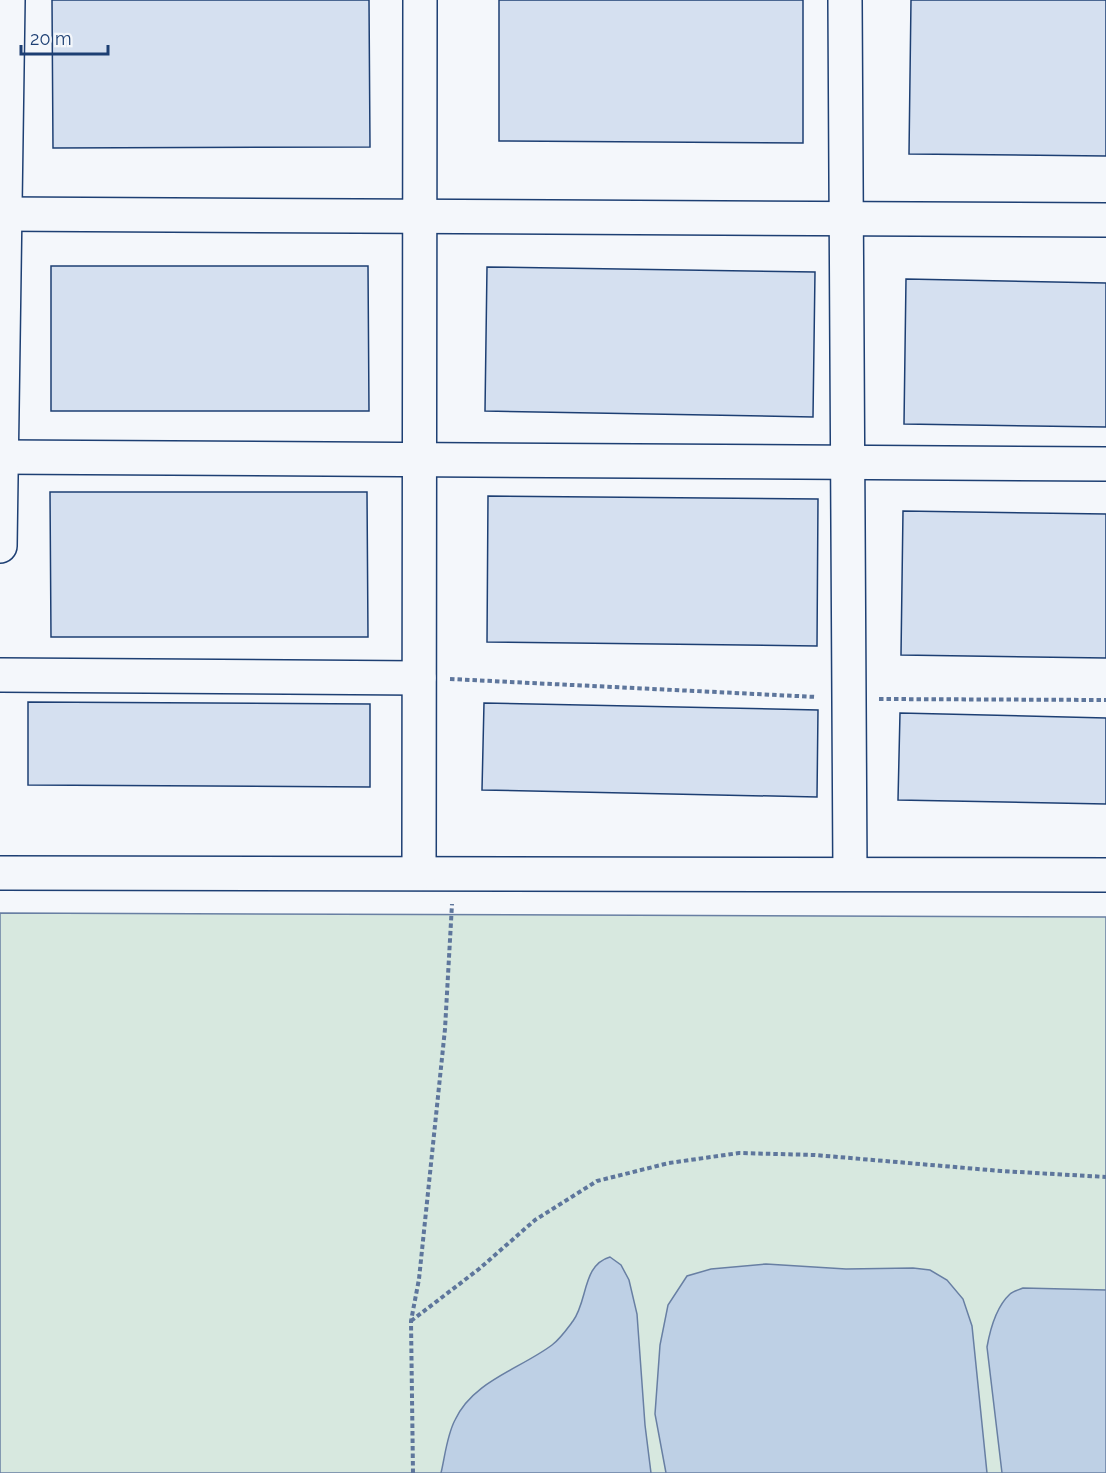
<svg xmlns="http://www.w3.org/2000/svg" width="1106" height="1473" font-family="Raleway,sans-serif">
<rect width="100%" height="100%" fill="#f4f7fb"/>
<polygon fill="#d7e8df" stroke="#687fa3" stroke-width="1.5" points="0,913 1106,917 1106,1473 0,1473"/>
<g fill="#bed0e5" stroke="#687fa3" stroke-width="1.5">
<path d="M610,1257L621,1265L629,1280L637,1314L645,1425L651,1473H441C445,1456 447,1435 455,1420C473,1381 520,1369 552,1345C560,1339 567,1329 573,1321C588,1301 582,1265 610,1257Z"/>
<polygon points="766,1264 846,1269 913,1268 930,1270 947,1280 963,1299 972,1326 987,1473 666,1473 655,1414 660,1345 668,1305 687,1276 711,1269"/>
<path d="M1023,1288L1106,1290V1473H1002L987,1347C990,1330 996,1307 1010,1294C1013,1291 1019,1290 1023,1288Z"/>
</g>
<g fill="#d5e0f0" stroke="#1d3f73" stroke-width="1.5">
<polygon points="52,0 369,0 370,147 53,148"/>
<polygon points="499,0 803,0 803,143 499,141"/>
<polygon points="911,0 1106,0 1106,156 909,154"/>
<polygon points="51,266 368,266 369,411 51,411"/>
<polygon points="487,267 815,272 813,417 485,411"/>
<polygon points="906,279 1106,283 1106,427 904,424"/>
<polygon points="50,492 367,492 368,637 51,637"/>
<polygon points="488,496 818,499 817,646 487,642"/>
<polygon points="903,511 1106,514 1106,658 901,655"/>
<polygon points="28,702 370,704 370,787 28,785"/>
<polygon points="484,703 818,710 817,797 482,790"/>
<polygon points="900,713 1106,718 1106,804 898,800"/>
</g>
<g fill="none" stroke-linecap="round" stroke-linejoin="round">
<g stroke="#1d3f73" stroke-width="36">
<g id="minor">
<polyline points="845,0 850,874"/>
<polyline points="0,214 1106,220"/>
<polyline points="0,457 1106,464"/>
<polyline points="0,546 8,0"/>
<polyline points="0,675 419,678"/>
<polyline points="0,873 1106,875"/>
<polyline points="419,873 420,0"/>
</g>
</g>
<g stroke="#5e769c" stroke-width="4" stroke-dasharray="4.5 3" stroke-linecap="butt">
<polyline points="450,679 817,697"/>
<polyline points="879,699 1106,700"/>
<polyline points="411,1321 479,1269 535,1220 597,1181 669,1163 739,1153 815,1155 1001,1171 1106,1177"/>
<polyline points="413,1473 411,1321 419,1279 445,1029 452,904"/>
</g>
<use href="#minor" stroke="#f4f7fb" stroke-width="33"/>
</g>
<path d="M21 45v9h87v-9" fill="none" stroke="#1d3f73" stroke-width="3"/>
<text x="30" y="45" font-size="18" fill="#1d3f73" stroke="#f4f7fb" stroke-width="4.5" paint-order="stroke">20 m</text>
</svg>
